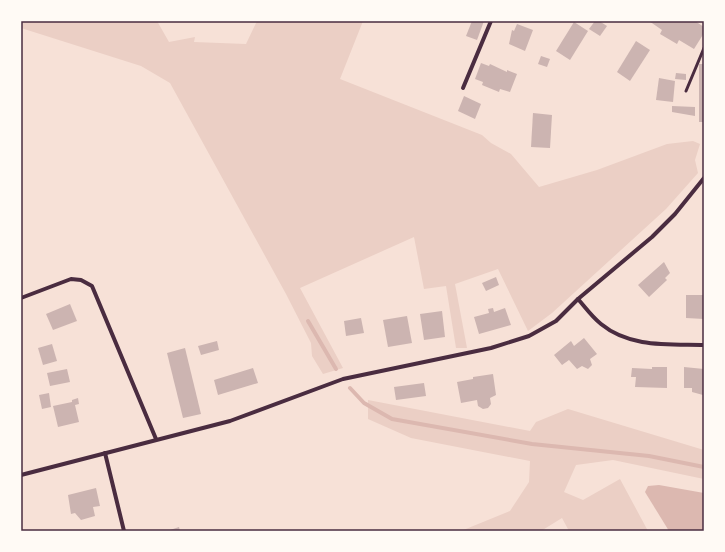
<svg xmlns="http://www.w3.org/2000/svg" width="725" height="552" font-family="Lora,serif">
<rect width="100%" height="100%" fill="#f7e1d7"/>
<g fill="#ebcfc5">
<polygon points="21,21 157,21 169,42 195,37 194,42 246,44 257,21 363,21 340,79 482,135 491,143 511,154 539,187 597,170 667,144 693,141 700,144 695,160 698,173 666,209 552,313 528,331 498,269 455,284 467,348 456,348 446,286 424,289 414,237 300,288 343,368 323,374 312,356 311,343 286,294 170,83 141,66 21,28"/>
<polygon points="368,400 530,431 536,422 568,409 704,450 704,479 613,460 576,465 564,492 583,500 620,479 648,531 569,531 562,518 541,531 461,531 510,511 529,482 530,461 411,438 368,419"/>
</g>
<polygon fill="#dcb8b0" points="659,485 704,493 704,531 669,531 645,492 648,486"/>
<g fill="none" stroke-linecap="round" stroke-linejoin="round">
<g stroke="#dcb8b0" stroke-width="4">
<polyline points="308,321 336,369"/>
<polyline points="350,388 364,403 392,419 532,444 649,456 704,467"/>
</g>
</g>
<g fill="#ccb4b1">
<polygon points="472,21 484,21 477,40 466,36"/>
<polygon points="595,21 599,21 607,26 600,36 589,29"/>
<polygon points="649,21 695,21 704,27 704,33 694,49 679,40 677,44 660,34 662,30"/>
<polygon points="574,22 588,31 570,60 556,51"/>
<polygon points="517,24 533,30 525,51 509,44 512,30 514,31"/>
<polygon points="636,41 650,50 630,81 617,72"/>
<polygon points="541,56 550,59 547,67 538,64"/>
<polygon points="481,63 489,66 490,64 507,72 507,70 517,74 510,92 500,89 499,92 482,85 483,82 475,79"/>
<rect x="699" y="64" width="5" height="58"/>
<polygon points="676,73 686,74 686,80 675,79"/>
<polygon points="659,78 675,81 673,102 656,100"/>
<polygon points="464,96 481,104 475,119 458,111"/>
<polygon points="672,106 695,107 695,116 672,112"/>
<polygon points="533,113 552,115 550,148 531,147"/>
<polygon points="664,262 670,273 665,278 667,280 649,297 638,285"/>
<polygon points="496,277 499,285 486,291 482,283"/>
<polygon points="686,295 704,295 704,319 686,318"/>
<polygon points="70,304 77,321 53,330 46,314"/>
<polygon points="493,308 494,312 505,308 511,325 479,334 474,317 489,313 488,309"/>
<polygon points="442,311 445,337 424,340 420,314"/>
<polygon points="407,316 412,343 388,347 383,320"/>
<polygon points="361,318 364,333 346,336 344,321"/>
<polygon points="584,338 597,354 590,359 592,365 588,369 582,366 577,369 569,360 562,365 554,355 571,341 574,346"/>
<polygon points="217,341 219,350 201,355 198,346"/>
<polygon points="52,344 57,361 43,365 38,348"/>
<polygon points="185,348 201,414 183,418 167,353"/>
<polygon points="652,367 667,367 667,388 635,387 636,377 631,377 632,368 652,369"/>
<polygon points="684,367 704,369 703,395 692,392 692,388 684,388"/>
<polygon points="253,368 258,383 218,395 214,380"/>
<polygon points="67,369 70,382 50,386 47,373"/>
<polygon points="493,374 496,395 490,398 491,404 488,408 483,409 478,406 477,400 461,403 457,382 473,379 473,377"/>
<polygon points="424,383 426,396 396,400 394,387"/>
<polygon points="49,393 51,407 42,409 39,395"/>
<polygon points="78,398 79,404 75,405 79,422 58,427 53,406 72,402 72,400"/>
<polygon points="96,488 100,506 93,507 95,516 81,520 75,513 71,514 68,495"/>
<polygon points="179,527 180,531 167,531"/>
</g>
<g fill="none" stroke-linecap="round" stroke-linejoin="round">
<polyline stroke="#4a2c40" stroke-width="3" points="686,91 704,48"/>
<g stroke="#4a2c40" stroke-width="4">
<polyline points="463,88 491,21"/>
<polyline points="21,298 71,279 81,280 92,286 156,439"/>
<path d="M578,299C585,307 592,317 601,324C630,348 669,344 704,345"/>
<polyline points="105,453 124,531"/>
<polyline points="21,475 230,421 343,379 491,348 529,336 556,321 578,299 652,237 675,214 704,178"/>
</g>
</g>
<rect width="725" height="552" fill="none" stroke="#fffaf5" stroke-width="44"/>
<rect x="22" y="22" width="681" height="508" fill="none" stroke="#4a2c40" stroke-width="1.5"/>
</svg>
